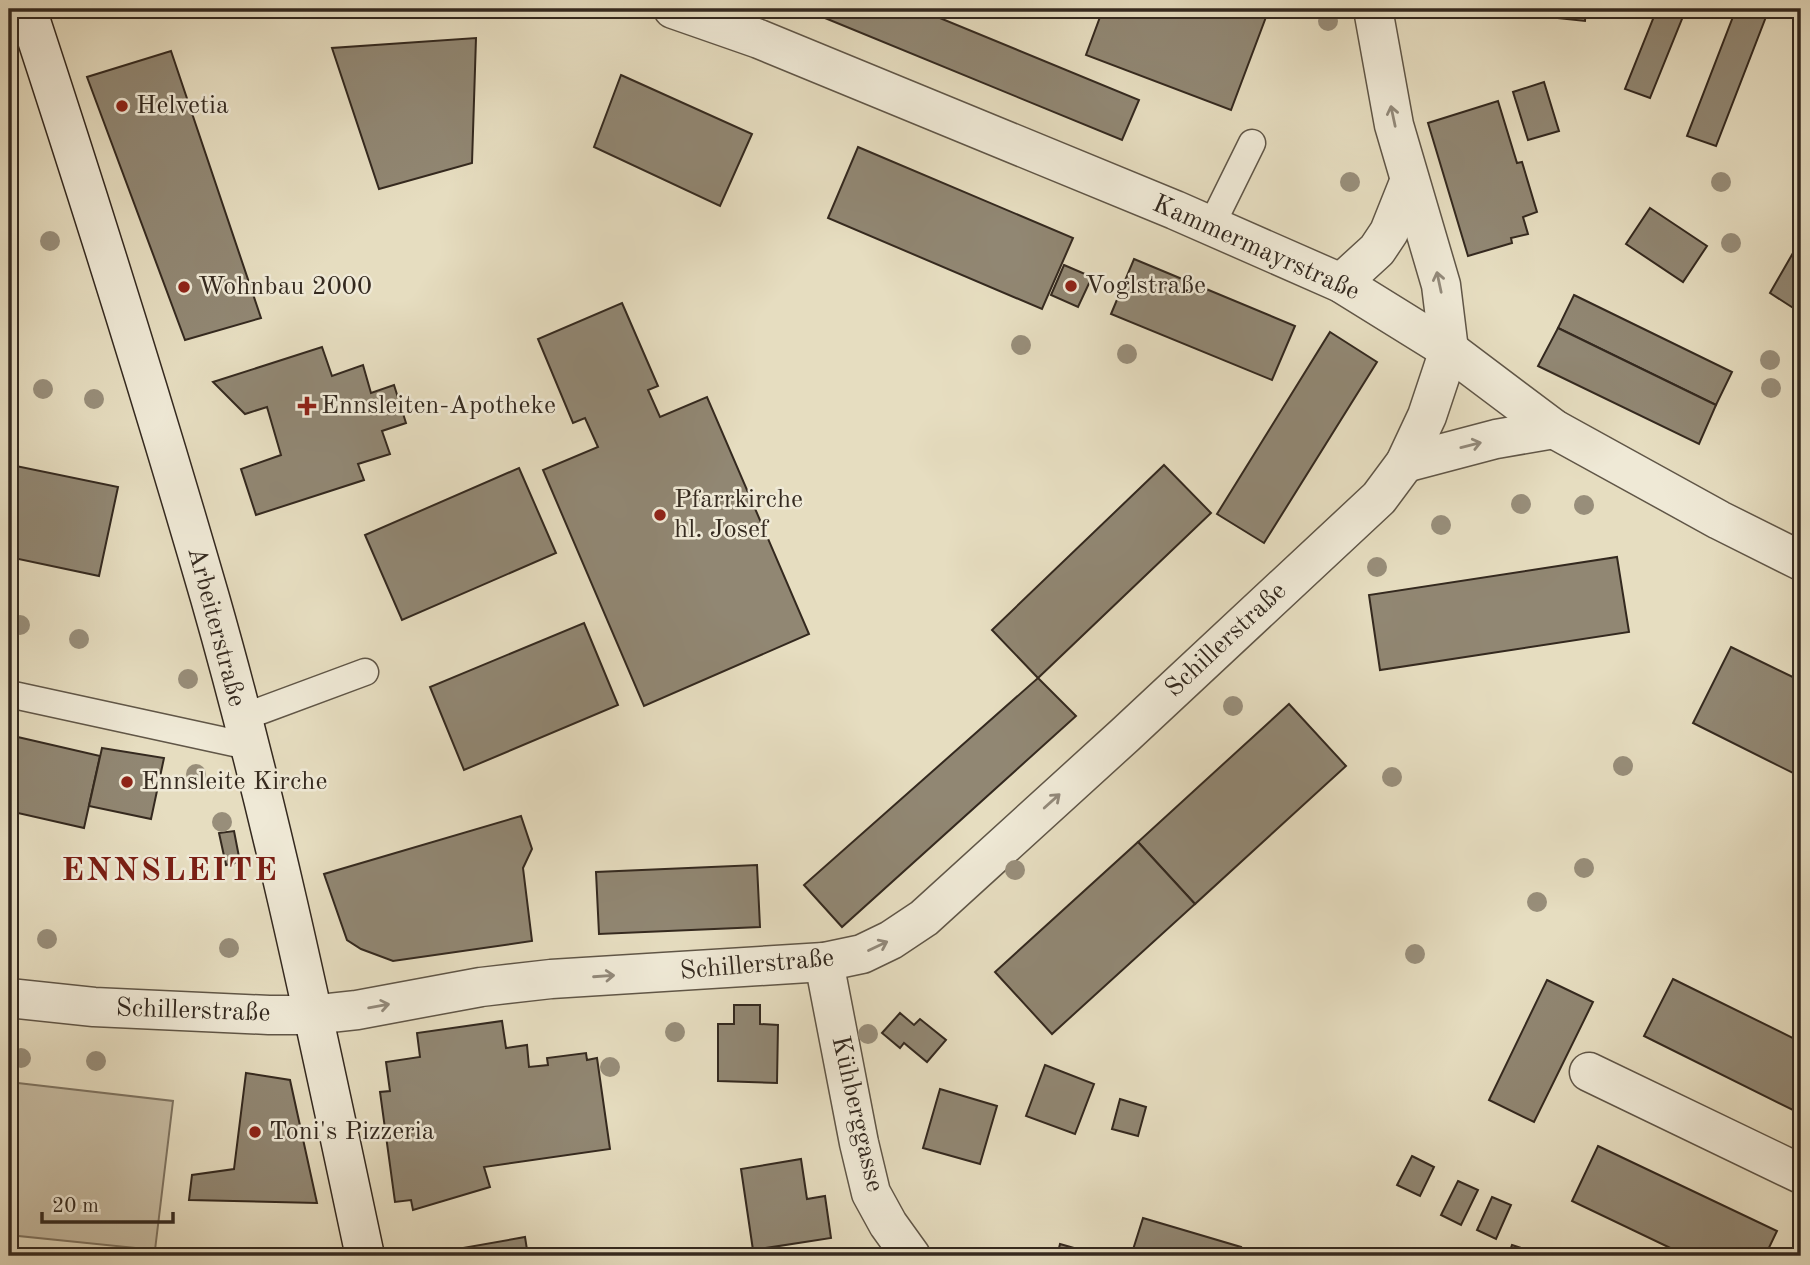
<svg xmlns="http://www.w3.org/2000/svg" width="1810" height="1265" font-family="'Old Standard TT',serif">
<rect width="100%" height="100%" fill="#e6ddc0"/>
<filter id="stains"><feTurbulence type="fractalNoise" baseFrequency=".00286" numOctaves="4"/><feColorMatrix values="0 0 0 0 .2 0 0 0 0 .09 0 0 0 0 .02 0 0 0 .5 -.17"/></filter>
<radialGradient id="worn" r=".72"><stop offset=".6" stop-color="#630" stop-opacity="0"/><stop offset="1" stop-color="#630" stop-opacity=".3"/></radialGradient>
<polygon fill="#c8bea5" stroke="#7e7462" stroke-width="2" points="9,1082 173,1101 155,1250 9,1235"/>
<g fill="#918773" stroke="#34291f" stroke-width="2">
<polygon points="803,9 918,9 1139,100 1122,140"/>
<polygon points="1103,9 1269,9 1231,110 1086,55"/>
<polygon points="1512,9 1586,9 1585,21 1511,13"/>
<polygon points="1657,9 1686,9 1650,98 1625,89"/>
<polygon points="1736,9 1769,9 1716,146 1687,136"/>
<polygon points="476,38 472,163 379,189 332,48"/>
<polygon points="171,51 261,318 185,340 87,77"/>
<polygon points="621,75 752,134 720,206 594,147"/>
<polygon points="1544,82 1559,131 1528,140 1513,92"/>
<polygon points="1498,101 1517,163 1522,162 1537,212 1523,217 1528,234 1511,238 1512,243 1468,256 1428,123"/>
<polygon points="858,147 1073,238 1042,309 828,218"/>
<polygon points="1650,208 1707,246 1683,282 1626,244"/>
<polygon points="1801,239 1801,313 1770,293"/>
<polygon points="1134,259 1295,326 1272,380 1111,314"/>
<polygon points="1064,265 1092,277 1078,307 1051,295"/>
<polygon points="1574,295 1732,372 1716,405 1558,328"/>
<polygon points="622,303 658,386 648,390 660,417 707,397 809,634 644,706 543,470 598,447 585,418 573,423 538,339"/>
<polygon points="1558,328 1716,405 1699,444 1538,366"/>
<polygon points="1330,332 1377,362 1264,543 1217,514"/>
<polygon points="322,347 332,376 363,365 371,393 394,385 406,423 382,431 390,454 358,464 364,480 256,515 241,469 281,455 267,407 245,414 213,382"/>
<polygon points="9,444 15,445 11,465 118,487 99,576 9,557"/>
<polygon points="1164,465 1211,513 1038,678 992,630"/>
<polygon points="519,468 556,553 402,620 365,535"/>
<polygon points="1617,557 1629,632 1380,670 1369,595"/>
<polygon points="584,623 618,705 464,770 430,687"/>
<polygon points="1731,647 1801,681 1801,777 1693,723"/>
<polygon points="1038,678 1076,716 842,927 804,885"/>
<polygon points="1289,704 1346,766 1195,904 1138,842"/>
<polygon points="9,735 100,756 84,828 9,811"/>
<polygon points="102,748 164,758 151,819 89,806"/>
<polygon points="521,816 532,849 523,868 532,941 393,961 361,949 347,940 324,874"/>
<polygon points="234,831 240,862 226,865 219,833"/>
<polygon points="1138,842 1195,904 1052,1034 995,972"/>
<polygon points="757,865 760,927 599,934 596,872"/>
<polygon points="1673,979 1801,1042 1801,1114 1644,1036"/>
<polygon points="1547,980 1593,1002 1534,1122 1489,1100"/>
<polygon points="734,1005 760,1005 760,1024 778,1025 777,1083 718,1081 718,1024 734,1024"/>
<polygon points="900,1013 914,1025 920,1019 946,1040 927,1062 904,1043 900,1048 882,1033"/>
<polygon points="502,1021 506,1048 527,1045 529,1067 548,1065 547,1058 586,1053 587,1060 597,1058 610,1149 484,1167 490,1187 413,1210 411,1200 395,1202 380,1092 390,1091 386,1062 420,1057 417,1033"/>
<polygon points="1045,1065 1094,1084 1075,1134 1026,1116"/>
<polygon points="246,1073 290,1080 317,1203 189,1200 192,1175 234,1169"/>
<polygon points="940,1089 997,1106 980,1164 923,1148"/>
<polygon points="1120,1099 1146,1107 1138,1136 1112,1129"/>
<polygon points="1598,1146 1777,1231 1765,1256 1687,1256 1572,1201"/>
<polygon points="1412,1156 1434,1167 1420,1196 1397,1185"/>
<polygon points="801,1159 807,1199 825,1196 831,1238 753,1250 741,1169"/>
<polygon points="1458,1181 1478,1190 1461,1225 1441,1215"/>
<polygon points="1492,1197 1511,1205 1496,1239 1477,1230"/>
<polygon points="1143,1218 1241,1247 1238,1256 1131,1256"/>
<polygon points="525,1237 528,1256 458,1256 457,1249"/>
<polygon points="1060,1244 1102,1256 1057,1256"/>
<polygon points="1512,1245 1545,1256 1508,1256"/>
</g>
<g fill="none" stroke-linecap="round" stroke-linejoin="round">
<g stroke="#605647" stroke-width="29">
<g id="lane">
<polyline points="1211,226 1252,143"/>
<polyline points="9,694 248,746"/>
<polyline points="241,718 365,672"/>
</g>
</g>
<g stroke="#605647" stroke-width="41">
<g id="street">
<polyline points="673,9 759,39 1175,210 1341,283 1449,350 1554,429 1719,520 1801,561"/>
<polyline points="1341,283 1377,250 1389,232 1409,182"/>
<polyline points="1405,463 1496,439 1554,429"/>
<polyline points="824,962 859,1143 871,1193 888,1224 911,1256"/>
<polyline points="9,998 94,1007 269,1015 311,1015 357,1010 481,987 551,979 824,962 862,954 891,940 924,918 1125,735 1379,498 1405,463 1427,416 1449,350 1441,285 1394,125 1373,9"/>
<polyline points="1589,1072 1801,1174"/>
</g>
</g>
<g stroke="#34291f" stroke-width="41">
<path id="secondary" d="M27,9C91,204 153,401 210,598C272,815 318,1036 365,1256"/>
</g>
<use href="#lane" stroke="#efe9d6" stroke-width="26"/>
<use href="#street" stroke="#efe9d6" stroke-width="38"/>
<use href="#secondary" stroke="#efe9d6" stroke-width="38"/>
</g>
<g fill="#988e7a">
<circle cx="1328" cy="21" r="10"/>
<circle cx="1350" cy="182" r="10"/>
<circle cx="1721" cy="182" r="10"/>
<circle cx="50" cy="241" r="10"/>
<circle cx="1731" cy="243" r="10"/>
<circle cx="1021" cy="345" r="10"/>
<circle cx="1127" cy="354" r="10"/>
<circle cx="1770" cy="360" r="10"/>
<circle cx="1771" cy="388" r="10"/>
<circle cx="43" cy="389" r="10"/>
<circle cx="94" cy="399" r="10"/>
<circle cx="1521" cy="504" r="10"/>
<circle cx="1584" cy="505" r="10"/>
<circle cx="1441" cy="525" r="10"/>
<circle cx="1377" cy="567" r="10"/>
<circle cx="20" cy="625" r="10"/>
<circle cx="79" cy="639" r="10"/>
<circle cx="188" cy="679" r="10"/>
<circle cx="1233" cy="706" r="10"/>
<circle cx="1623" cy="766" r="10"/>
<circle cx="196" cy="774" r="10"/>
<circle cx="1392" cy="777" r="10"/>
<circle cx="222" cy="822" r="10"/>
<circle cx="1584" cy="868" r="10"/>
<circle cx="1015" cy="870" r="10"/>
<circle cx="1537" cy="902" r="10"/>
<circle cx="47" cy="939" r="10"/>
<circle cx="229" cy="948" r="10"/>
<circle cx="1415" cy="954" r="10"/>
<circle cx="675" cy="1032" r="10"/>
<circle cx="868" cy="1034" r="10"/>
<circle cx="21" cy="1058" r="10"/>
<circle cx="96" cy="1061" r="10"/>
<circle cx="610" cy="1067" r="10"/>
</g>
<defs><path id="oneway-shaft" d="M-6 0H5M1.5-3L5.5 0L1.5 3" fill="none" stroke-width="1.6" stroke-linecap="round" stroke-linejoin="round" transform="scale(1.75)"/></defs>
<g stroke="#92897a">
<use href="#oneway-shaft" transform="translate(1393 116) rotate(-102)"/>
<use href="#oneway-shaft" transform="translate(1439 282) rotate(-102)"/>
<use href="#oneway-shaft" transform="translate(1471 445) rotate(-14)"/>
<use href="#oneway-shaft" transform="translate(1052 801) rotate(-42)"/>
<use href="#oneway-shaft" transform="translate(878 946) rotate(-25)"/>
<use href="#oneway-shaft" transform="translate(604 976) rotate(-4)"/>
<use href="#oneway-shaft" transform="translate(379 1006) rotate(-10)"/>
</g>
<g fill="#8f2418" stroke="#efe9d6" stroke-width="2.5">
<circle cx="122" cy="106" r="7"/>
<circle cx="1071" cy="286" r="7"/>
<circle cx="184" cy="287" r="7"/>
<path d="M303.5 395.5h7v7h7v7h-7v7h-7v-7h-7v-7h7z"/>
<circle cx="660" cy="515" r="7"/>
<circle cx="127" cy="782" r="7"/>
<circle cx="255" cy="1132" r="7"/>
</g>
<g text-anchor="middle" dominant-baseline="central" stroke-width="5" stroke-linejoin="round" paint-order="stroke">
<g font-size="26" fill="#34291f" stroke="#efe9d6" text-anchor="start">
<text x="136" y="106">Helvetia</text>
<text x="1085" y="286">Voglstraße</text>
<text x="198" y="287">Wohnbau 2000</text>
<text x="321" y="406">Ennsleiten-Apotheke</text>
<text x="674" y="500">Pfarrkirche<tspan x="674" dy="30">hl. Josef</tspan></text>
<text x="141" y="782">Ennsleite Kirche</text>
<text x="269" y="1132">Toni's Pizzeria</text>
</g>
<g font-size="26" fill="#34291f" stroke="#efe9d6">
<text transform="translate(1256 248) rotate(24)">Kammermayrstraße</text>
<text transform="translate(216 627) rotate(75)">Arbeiterstraße</text>
<text transform="translate(1226 640) rotate(-43)">Schillerstraße</text>
<text transform="translate(757 965) rotate(-5)">Schillerstraße</text>
<text transform="translate(193 1011) rotate(2)">Schillerstraße</text>
<text transform="translate(857 1114) rotate(77)">Kühberggasse</text>
</g>
<g font-size="33" font-weight="bold" letter-spacing="2" fill="#7a1f14" stroke="#efe9d6">
<text x="170" y="871">ENNSLEITE</text>
</g>
</g>
<rect width="1810" height="1265" fill="none" stroke="#e6ddc0" stroke-width="35"/>
<rect x="10" y="10" width="1789" height="1244" fill="none" stroke="#34291f" stroke-width="3.5"/>
<rect x="18" y="18" width="1775" height="1230" fill="none" stroke="#34291f" stroke-width="2"/>
<path d="M42 1212v10h131v-10" fill="none" stroke="#34291f" stroke-width="3.5"/>
<text x="52" y="1212" font-size="21" fill="#34291f" stroke="#efe9d6" stroke-width="5" paint-order="stroke">20 m</text>
<rect width="100%" height="100%" filter="url(#stains)"/>
<rect width="100%" height="100%" fill="url(#worn)"/>
</svg>
